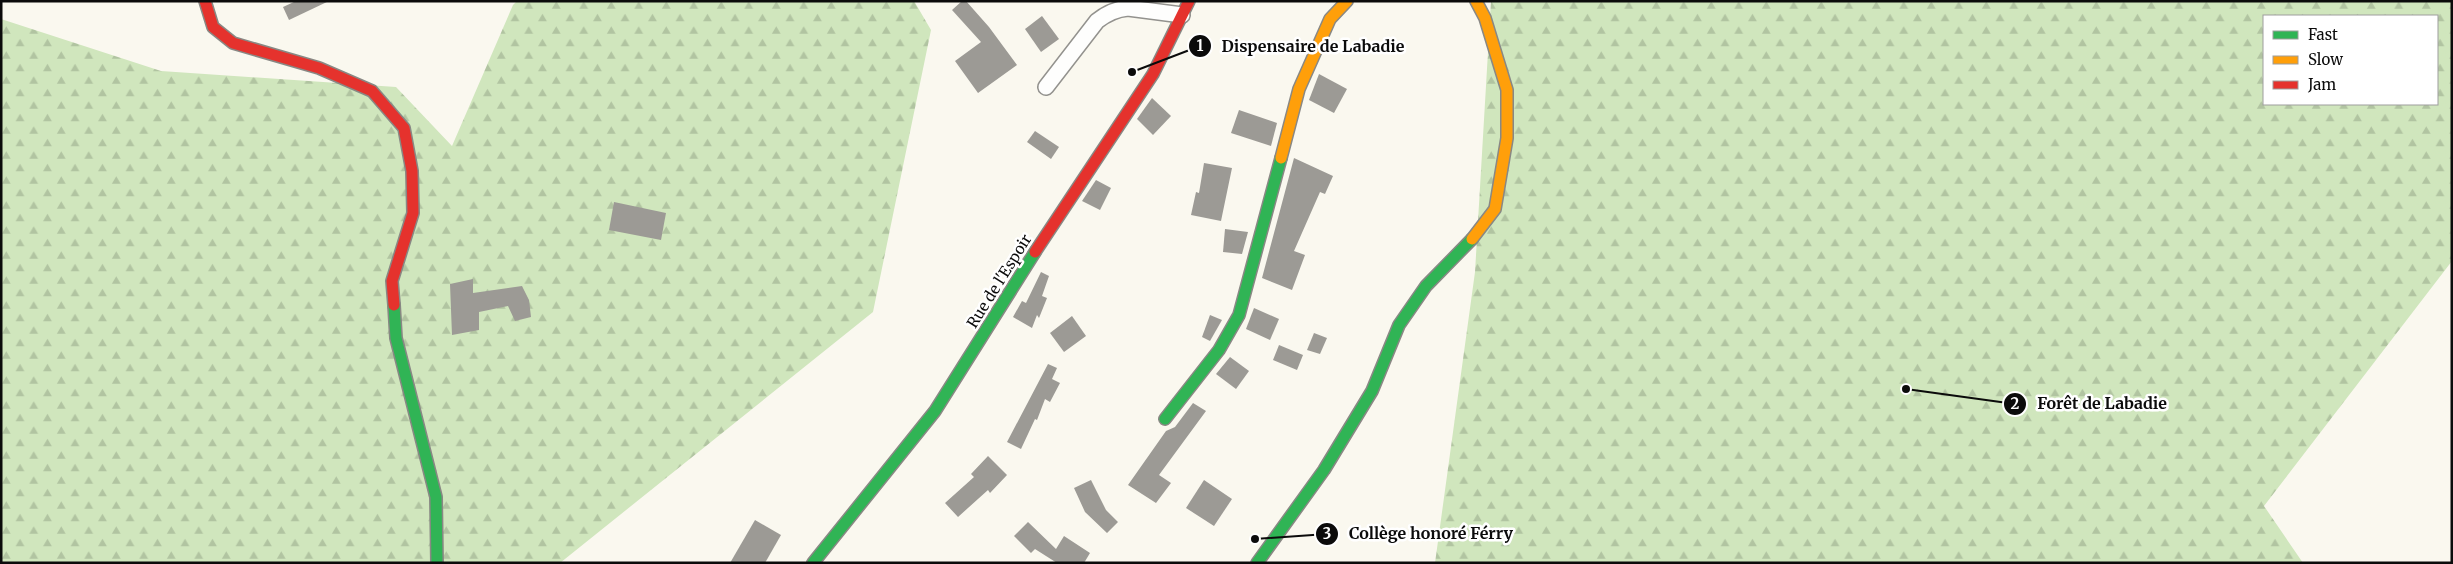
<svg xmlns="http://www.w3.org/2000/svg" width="2453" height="564" font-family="Merriweather,serif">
<defs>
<pattern id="forest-firs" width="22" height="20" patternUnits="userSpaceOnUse" patternTransform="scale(1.25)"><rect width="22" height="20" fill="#d0e6bd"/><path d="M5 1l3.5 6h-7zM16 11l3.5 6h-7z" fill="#b1c4a1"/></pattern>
</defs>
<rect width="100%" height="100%" fill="#faf8ef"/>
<g fill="url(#forest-firs)" fill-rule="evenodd">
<polygon points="517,1 914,1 931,30 873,312 560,563 1,563 1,19 161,71 396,87 452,146 513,5"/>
<path d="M1491,1H2452V261L2264,506L2303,563H1435L1475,272ZM2264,16H2437V104H2264Z"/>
</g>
<g fill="#9c9a95">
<polygon points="296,1 329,1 289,20 283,7"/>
<polygon points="962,1 966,1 989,27 1017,65 978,93 955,61 981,42 952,10"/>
<polygon points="1042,16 1059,39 1041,52 1025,29"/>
<polygon points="1319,74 1347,89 1334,113 1309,100"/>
<polygon points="1152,98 1171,116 1153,135 1137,119"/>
<polygon points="1239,110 1277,123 1271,146 1231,133"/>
<polygon points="1035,131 1059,147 1051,159 1027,142"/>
<polygon points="1294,158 1333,176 1325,194 1320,192 1294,251 1305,255 1292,290 1262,278"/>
<polygon points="1204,163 1232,168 1221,221 1191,215 1196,192 1199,193"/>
<polygon points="1096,180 1111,188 1100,210 1082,201"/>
<polygon points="614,202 666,213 661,240 609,230"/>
<polygon points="1225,229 1248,232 1242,254 1223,252"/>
<polygon points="1041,272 1049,276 1042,296 1047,298 1039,318 1037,315 1032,328 1013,317 1022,301 1026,303"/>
<polygon points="473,279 473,293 522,286 529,300 531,317 515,321 508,306 479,312 479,330 452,335 450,284"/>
<polygon points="1254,308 1279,319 1270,340 1246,329"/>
<polygon points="1210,315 1222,320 1210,341 1202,337"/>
<polygon points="1072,316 1086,336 1064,352 1050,333"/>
<polygon points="1314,333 1327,338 1320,354 1307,350"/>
<polygon points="1279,345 1303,355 1297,370 1273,360"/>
<polygon points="1230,357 1249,371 1236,389 1216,374"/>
<polygon points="1048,364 1057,368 1052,379 1060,383 1050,402 1045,399 1037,420 1035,419 1021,449 1007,442"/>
<polygon points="1193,403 1206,411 1159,475 1171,483 1156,503 1128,485 1166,431 1175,427"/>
<polygon points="988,456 1007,475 990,493 988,490 958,517 945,503 974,477 971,474"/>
<polygon points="1091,480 1106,510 1118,522 1107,533 1085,512 1074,488"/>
<polygon points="1204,480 1232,499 1214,526 1186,508"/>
<polygon points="755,520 781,535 765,563 730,563"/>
<polygon points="1028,522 1056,549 1064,536 1090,553 1084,563 1057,563 1035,549 1031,553 1014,536"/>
</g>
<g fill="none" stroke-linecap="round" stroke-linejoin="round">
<g stroke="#93928e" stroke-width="18">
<path id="street" d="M1046,87L1097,21C1107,13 1116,9 1128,8L1182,15"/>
</g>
<g stroke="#898884" stroke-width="14">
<g id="fast">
<polyline points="394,305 396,338 436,497 437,563"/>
<polyline points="1165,419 1219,350 1239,315 1281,158"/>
<polyline points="813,563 935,411 1035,252"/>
<polyline points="1257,563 1324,470 1372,391 1399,325 1426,286 1472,239"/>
</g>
</g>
<g stroke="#898884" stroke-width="14">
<g id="slow">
<polyline points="1281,158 1299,89 1330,19 1347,1"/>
<polyline points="1472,239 1495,209 1507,138 1507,90 1485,18 1476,1"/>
</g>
</g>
<g stroke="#898884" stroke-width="14">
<g id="jam">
<polyline points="205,1 213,27 233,43 319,68 372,91 404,128 412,171 413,213 392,281 394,305"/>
<polyline points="1035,252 1153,74 1189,1"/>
</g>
</g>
<use href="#street" stroke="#fefefd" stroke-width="15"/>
<use href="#fast" stroke="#30b455" stroke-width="11"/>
<use href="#slow" stroke="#ff9f0a" stroke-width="11"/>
<use href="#jam" stroke="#e5322d" stroke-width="11"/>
</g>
<g text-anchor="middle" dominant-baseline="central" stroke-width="5" stroke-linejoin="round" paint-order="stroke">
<g font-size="15" fill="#0b0b0b" stroke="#fff">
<text transform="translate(999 281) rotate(-58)">Rue de l'Espoir</text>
</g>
</g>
<path fill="none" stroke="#0b0b0b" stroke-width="2" d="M1132 72L1200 46M1906 389L2015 404M1255 539L1327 534"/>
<g fill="#0b0b0b" stroke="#fff" stroke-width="2">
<circle cx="1132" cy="72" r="5"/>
<circle cx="1906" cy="389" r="5"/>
<circle cx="1255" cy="539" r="5"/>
<circle cx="1200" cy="46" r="12"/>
<circle cx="2015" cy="404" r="12"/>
<circle cx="1327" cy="534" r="12"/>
</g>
<g font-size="15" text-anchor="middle" font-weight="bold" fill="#fff">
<text x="1200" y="51">1</text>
<text x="2015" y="409">2</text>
<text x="1327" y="539">3</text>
</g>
<g font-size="16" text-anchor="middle" font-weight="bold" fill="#0b0b0b" stroke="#fff" stroke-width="5" stroke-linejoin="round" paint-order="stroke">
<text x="1313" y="52">Dispensaire de Labadie</text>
<text x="2102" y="409">Forêt de Labadie</text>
<text x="1431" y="539">Collège honoré Férry</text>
</g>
<rect width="2453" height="564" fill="none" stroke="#0b0b0b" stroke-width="5"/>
<rect x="2263" y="15" width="175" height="90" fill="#ffffff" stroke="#9d9d9d"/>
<rect x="2273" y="31" width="25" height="8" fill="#30b455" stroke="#9d9d9d"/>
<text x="2308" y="40" font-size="15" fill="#0b0b0b">Fast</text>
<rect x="2273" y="56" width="25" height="8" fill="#ff9f0a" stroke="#9d9d9d"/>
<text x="2308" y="65" font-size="15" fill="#0b0b0b">Slow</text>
<rect x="2273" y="81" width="25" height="8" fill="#e5322d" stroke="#9d9d9d"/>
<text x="2308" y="90" font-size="15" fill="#0b0b0b">Jam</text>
</svg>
